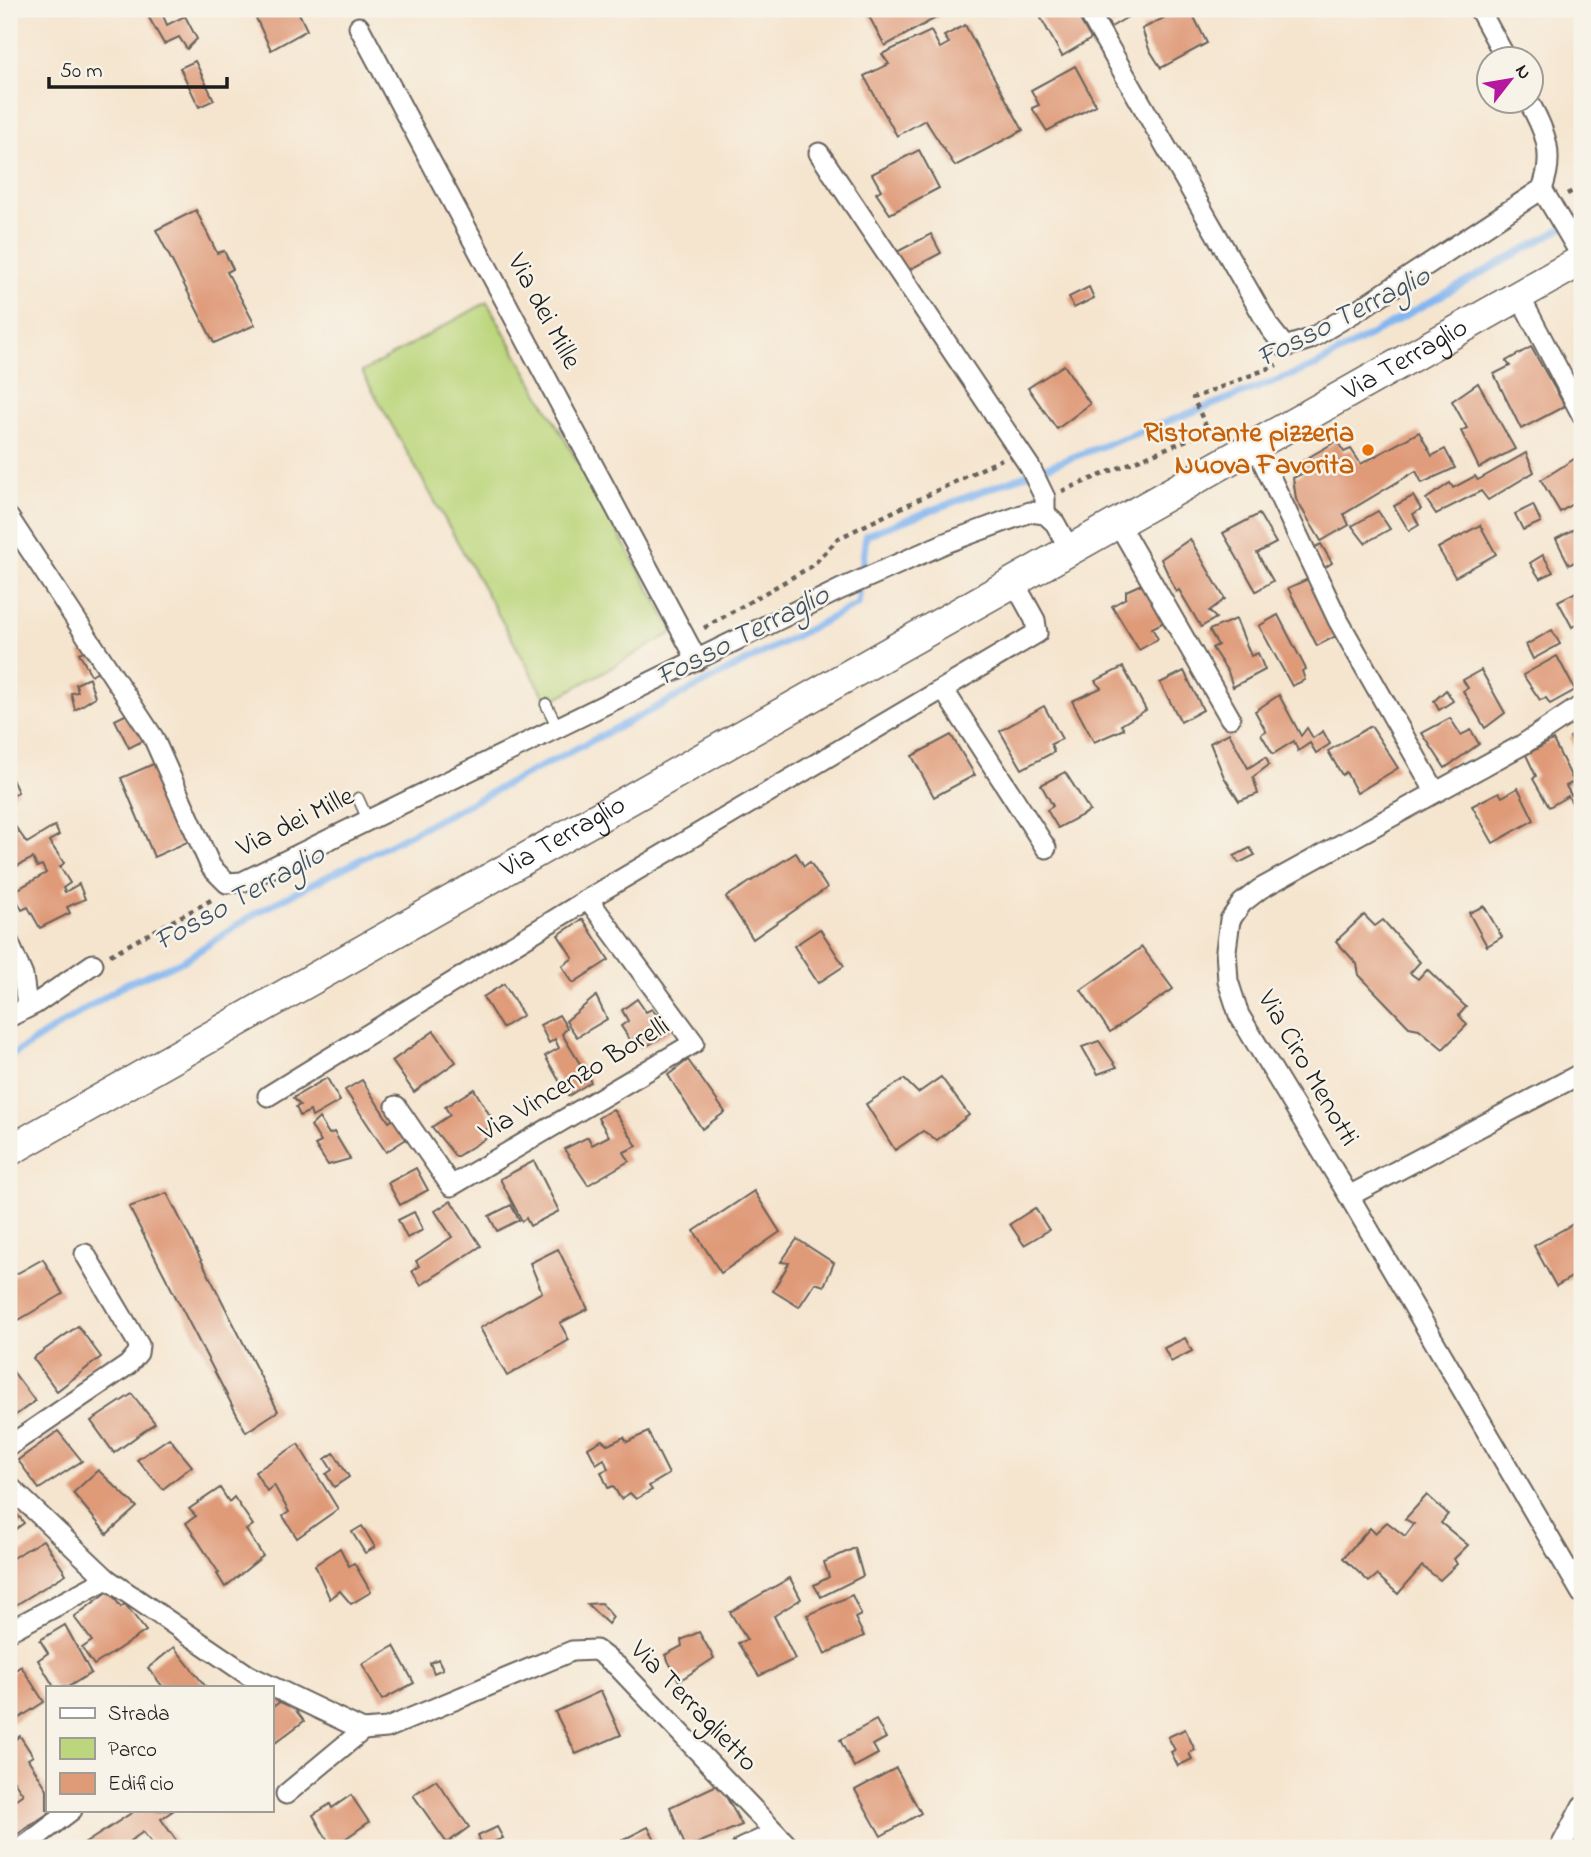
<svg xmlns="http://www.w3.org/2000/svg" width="1591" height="1857" font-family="'Indie Flower',sans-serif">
<rect width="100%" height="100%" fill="#f7f3e8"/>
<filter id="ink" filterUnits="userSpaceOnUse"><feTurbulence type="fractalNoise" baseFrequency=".0143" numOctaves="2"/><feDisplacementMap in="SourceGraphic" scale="14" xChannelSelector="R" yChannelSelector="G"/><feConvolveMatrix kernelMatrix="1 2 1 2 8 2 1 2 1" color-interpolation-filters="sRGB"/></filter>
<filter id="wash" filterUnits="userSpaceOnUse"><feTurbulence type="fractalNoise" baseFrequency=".00686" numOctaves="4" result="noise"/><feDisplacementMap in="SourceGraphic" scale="28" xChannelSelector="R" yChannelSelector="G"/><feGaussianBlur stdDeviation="1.57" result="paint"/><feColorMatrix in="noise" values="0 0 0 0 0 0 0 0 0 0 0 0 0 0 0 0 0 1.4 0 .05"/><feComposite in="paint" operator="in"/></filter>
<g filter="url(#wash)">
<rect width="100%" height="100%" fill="#f5e5cf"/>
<polygon fill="#bbd67c" stroke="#6c794c" stroke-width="2" points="487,302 674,632 548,703 362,372"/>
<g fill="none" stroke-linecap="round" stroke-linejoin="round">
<polyline stroke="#83b6f0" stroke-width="7" points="9,1057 127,983 183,961 256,913 858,604 866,535 1315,366 1582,217"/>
</g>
<g id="blocks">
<g fill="#df9a78">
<polygon points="144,9 160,9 167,25 185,16 197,39 187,49 179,37 164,44"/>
<polygon points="262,9 297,9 307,30 271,50 254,14"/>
<polygon points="865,9 952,9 885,46"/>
<polygon points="1036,9 1074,9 1091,39 1062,56"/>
<polygon points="1100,9 1141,9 1111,27"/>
<polygon points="1181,9 1190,9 1207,43 1161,68 1149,49 1142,29"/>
<polygon points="965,25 1023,130 955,166 925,120 897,136 864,76 889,64 882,54 931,31 940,48 949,43 944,36"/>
<polygon points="195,61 214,100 199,107 180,68"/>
<polygon points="1075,66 1096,105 1047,131 1032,108 1039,105 1031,90"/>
<polygon points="919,150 939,188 890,214 876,193 881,190 872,174"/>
<polygon points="196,210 217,253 224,251 233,269 227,272 255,325 214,343 156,230"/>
<polygon points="931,234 941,253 903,273 893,254"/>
<polygon points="1089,287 1094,298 1074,308 1069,297"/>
<polygon points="1531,347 1565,406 1521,429 1494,374 1510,366 1506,361"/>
<polygon points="1064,365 1090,404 1057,429 1028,388"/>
<polygon points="1478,383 1515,449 1479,468 1461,431 1467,428 1452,401"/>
<polygon points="1419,432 1432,456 1445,449 1455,468 1422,483 1416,471 1344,514 1349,525 1321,541 1296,499 1293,478 1303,473 1297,464 1337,441 1344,452 1351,449 1361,464"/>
<polygon points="1526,453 1534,472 1488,500 1481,491 1436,514 1426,499 1450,483 1453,488 1475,476 1478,480"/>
<polygon points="1579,456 1582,462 1582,493 1574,497 1575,502 1560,512 1541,480"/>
<polygon points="1413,496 1421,509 1413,514 1419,525 1409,531 1394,506"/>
<polygon points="1533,505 1541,522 1523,530 1515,514"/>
<polygon points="1378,511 1390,529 1365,543 1352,526"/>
<polygon points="1259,514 1276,543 1257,553 1273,581 1256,591 1223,533"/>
<polygon points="1480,525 1496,554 1455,577 1438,548"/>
<polygon points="1582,525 1582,558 1569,565 1556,539"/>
<polygon points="1190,539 1225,599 1209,611 1216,618 1201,627 1179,590 1176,592 1161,559"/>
<polygon points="1321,544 1332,563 1324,568 1313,548"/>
<polygon points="1543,555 1553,572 1540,579 1530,563"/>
<polygon points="1308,579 1336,636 1317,646 1288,588"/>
<polygon points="1148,581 1170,619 1152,628 1158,639 1139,650 1112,606 1126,598 1126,591"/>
<polygon points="1578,591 1582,600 1582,621 1572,627 1558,601"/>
<polygon points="1278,615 1306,669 1302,671 1305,680 1292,686 1259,626"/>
<polygon points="1236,619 1251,656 1258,653 1265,670 1233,687 1228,672 1212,648 1218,645 1209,630"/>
<polygon points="1552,630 1560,644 1533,659 1526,645"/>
<polygon points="88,649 98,671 91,675 79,653"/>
<polygon points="1557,656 1575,690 1550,704 1546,698 1540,700 1523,675"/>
<polygon points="1123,667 1146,710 1121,725 1124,729 1094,742 1072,701 1101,688 1095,681"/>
<polygon points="1481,670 1505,713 1485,728 1463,691 1468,688 1463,680"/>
<polygon points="1184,671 1203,710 1181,722 1160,683"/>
<polygon points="89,678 95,697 75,710 71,693 78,692 76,684"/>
<polygon points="1446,690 1453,701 1439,710 1434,701"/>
<polygon points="1279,695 1301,736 1307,728 1313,738 1323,731 1330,744 1316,753 1310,743 1298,751 1294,741 1273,754 1261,734 1266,731 1255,711"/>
<polygon points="1044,706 1062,739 1051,744 1054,752 1022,769 1000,731"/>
<polygon points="133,711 150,737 129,748 115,720"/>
<polygon points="1450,718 1461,735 1471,730 1479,744 1445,768 1422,733"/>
<polygon points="1371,726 1398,768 1357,793 1346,772 1342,775 1328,751"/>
<polygon points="1582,729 1582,760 1570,737"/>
<polygon points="1229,733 1248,768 1266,757 1269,765 1253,777 1258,794 1239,801 1224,777 1210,743"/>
<polygon points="951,735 975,775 934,797 912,756"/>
<polygon points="1553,740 1574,782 1566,786 1571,795 1582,788 1582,804 1575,808 1568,796 1549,807 1533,779 1536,776 1526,755"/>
<polygon points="158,762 192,840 154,857 121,778"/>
<polygon points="1065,772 1090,811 1058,828 1047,810 1053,806 1041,785"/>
<polygon points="9,773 18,792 9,797"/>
<polygon points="1518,788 1534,820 1493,843 1472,806 1499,792 1502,797"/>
<polygon points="12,822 27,843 55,826 59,835 49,841 64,863 60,867 70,883 63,888 65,892 79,884 85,899 67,907 70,913 40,928 28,907 22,910 13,892 46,873 42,865 37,867 33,858 9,870 9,823"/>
<polygon points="1250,848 1255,855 1239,863 1234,856"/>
<polygon points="796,853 804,866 810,862 827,888 753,939 726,897"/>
<polygon points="1484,906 1502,937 1487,946 1469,913"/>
<polygon points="1364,915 1375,926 1383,920 1420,962 1410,973 1418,979 1427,969 1466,1007 1459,1015 1467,1025 1443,1049 1419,1029 1409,1027 1359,975 1357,964 1336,941"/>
<polygon points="583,919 609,960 573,983 562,966 573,958 558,935"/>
<polygon points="820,929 844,966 818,983 794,946"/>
<polygon points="1142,947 1173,989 1110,1032 1081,990"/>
<polygon points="504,984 523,1015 502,1028 483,997"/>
<polygon points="596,996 607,1019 577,1037 566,1021"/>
<polygon points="637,999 646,1012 652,1009 661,1021 665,1018 674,1030 645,1047 638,1036 631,1041 621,1026 628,1021 622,1010"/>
<polygon points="559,1015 567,1028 562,1034 591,1082 568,1096 545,1056 559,1048 555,1039 549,1043 540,1025"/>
<polygon points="434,1031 456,1062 414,1092 392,1061"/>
<polygon points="1099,1041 1117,1067 1098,1074 1082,1047"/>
<polygon points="688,1060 725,1112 702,1129 668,1075"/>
<polygon points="941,1077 969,1115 937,1140 923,1131 895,1150 866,1104 904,1079 918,1093"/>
<polygon points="327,1078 340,1101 312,1117 310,1111 300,1116 296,1107 300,1105 293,1098"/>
<polygon points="362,1080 389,1122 395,1118 408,1138 386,1152 345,1090"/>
<polygon points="474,1089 495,1124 484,1131 488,1137 456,1157 432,1127 450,1115 445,1107"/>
<polygon points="613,1109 637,1146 624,1152 629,1161 588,1185 564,1149 588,1137 592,1145 609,1136 598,1118"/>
<polygon points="319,1118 329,1134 334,1132 350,1159 328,1165 315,1145 321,1142 311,1126"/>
<polygon points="534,1161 559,1211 530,1226 526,1218 522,1221 500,1179"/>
<polygon points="416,1168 428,1190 400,1205 388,1183"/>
<polygon points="754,1191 780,1232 721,1273 694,1231"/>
<polygon points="167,1193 278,1411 246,1432 129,1207"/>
<polygon points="451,1201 481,1246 421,1285 412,1271 419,1266 416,1261 452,1237 435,1211"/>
<polygon points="511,1205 519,1220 497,1231 489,1216"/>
<polygon points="1035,1208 1049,1230 1024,1245 1010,1224"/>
<polygon points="414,1212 423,1230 407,1238 398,1220"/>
<polygon points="1582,1219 1582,1271 1556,1286 1534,1246"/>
<polygon points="797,1239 834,1263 824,1286 815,1283 799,1307 773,1291 789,1263 781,1262"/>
<polygon points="558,1249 588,1309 560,1323 569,1340 507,1376 480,1328 542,1292 530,1263"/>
<polygon points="43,1259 63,1294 17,1321 9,1308 9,1278"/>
<polygon points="78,1326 101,1357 57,1391 33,1358"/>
<polygon points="1185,1338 1192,1351 1171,1362 1164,1348"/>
<polygon points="11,1369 35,1401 9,1420 9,1370"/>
<polygon points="132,1394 155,1423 114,1453 91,1421"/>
<polygon points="58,1431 82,1461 39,1489 18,1460"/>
<polygon points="648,1432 669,1474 649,1486 652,1490 636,1499 630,1493 621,1499 613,1486 608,1488 601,1472 608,1469 604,1459 596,1464 588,1448 602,1440 608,1445 624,1437 627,1442"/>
<polygon points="169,1438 192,1466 163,1489 137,1460"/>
<polygon points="298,1444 338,1509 297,1538 283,1516 289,1512 274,1485 267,1491 255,1472"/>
<polygon points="334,1453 349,1477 334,1487 326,1474 332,1470 325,1459"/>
<polygon points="98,1470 137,1507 107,1534 73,1493"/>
<polygon points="220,1488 229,1502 234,1497 253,1525 246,1530 263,1556 225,1587 217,1574 219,1573 186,1523 196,1516 189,1509"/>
<polygon points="1427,1495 1448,1514 1441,1523 1468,1545 1454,1559 1457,1564 1440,1580 1422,1566 1398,1594 1377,1575 1369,1582 1343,1558 1370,1528 1375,1533 1387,1522 1405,1536 1414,1524 1405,1519"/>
<polygon points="9,1504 24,1523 9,1534"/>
<polygon points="362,1526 375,1547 365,1553 352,1532"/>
<polygon points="43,1540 66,1574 11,1608 9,1560"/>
<polygon points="340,1548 349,1566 354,1563 371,1592 351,1604 340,1591 330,1599 315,1565"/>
<polygon points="855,1548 863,1576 821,1597 814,1585 829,1577 824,1562"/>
<polygon points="790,1578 801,1599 774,1616 795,1659 759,1676 738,1643 747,1640 730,1612"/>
<polygon points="109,1591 121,1607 125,1604 146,1631 94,1665 82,1648 92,1641 74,1617"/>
<polygon points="852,1595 861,1615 855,1618 864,1636 825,1654 807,1615"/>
<polygon points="601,1603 613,1617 608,1624 587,1604"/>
<polygon points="65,1625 91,1673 68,1687 54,1687 38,1660 48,1653 40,1640"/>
<polygon points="699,1632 714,1658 679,1681 665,1655 682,1646 681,1640"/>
<polygon points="394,1646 414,1683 382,1700 362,1664"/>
<polygon points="174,1647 206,1687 163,1687 148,1668"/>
<polygon points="438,1659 443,1669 434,1673 430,1663"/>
<polygon points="21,1666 44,1702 10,1724 9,1675"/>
<polygon points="601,1691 621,1735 576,1754 555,1712"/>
<polygon points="286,1698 304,1721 275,1743 271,1737 271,1708"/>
<polygon points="876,1720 886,1738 873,1745 878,1754 854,1767 840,1740"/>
<polygon points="1185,1729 1195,1750 1189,1753 1192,1759 1178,1766 1171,1752 1175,1750 1168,1737"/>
<polygon points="20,1736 33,1756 28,1759 47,1789 47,1810 53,1810 9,1840 9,1804 23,1794 9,1774 9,1744"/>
<polygon points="896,1768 921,1813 881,1836 855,1790"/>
<polygon points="436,1780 469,1827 447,1843 413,1795"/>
<polygon points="719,1784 742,1825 686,1848 670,1807"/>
<polygon points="351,1795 369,1822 332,1848 313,1815 330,1804 332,1808"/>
<polygon points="136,1810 174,1810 161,1819 178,1843 171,1848 156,1848 143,1832 120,1848 78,1848"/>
<polygon points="497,1827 503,1838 483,1847 478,1836"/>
<polygon points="648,1827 660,1848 607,1848"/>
</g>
</g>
</g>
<g filter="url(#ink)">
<use href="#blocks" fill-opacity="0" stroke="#68625b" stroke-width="2"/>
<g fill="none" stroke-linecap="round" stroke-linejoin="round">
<g stroke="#68625b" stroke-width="13">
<g id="service">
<polyline points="546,704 558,728"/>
<polyline points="358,798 368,820"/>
</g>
</g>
<g stroke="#68625b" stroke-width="23">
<g id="minor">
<path d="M1087,9L1270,328L1285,347L1310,339L1360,309L1542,189C1555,155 1546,133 1529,102"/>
<polyline points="1479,9 1507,60"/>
<polyline points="359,27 697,660"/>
<polyline points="819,153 1030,467 1045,498 1045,514"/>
<polyline points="1542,189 1582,257"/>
<polyline points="1519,295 1582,415"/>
<polyline points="1255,445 1338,620 1435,791"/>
<polyline points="9,518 153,737 211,867 227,883 242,882 841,589 948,542 1030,512 1045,514 1055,523 1070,550"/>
<polyline points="1118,523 1230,718"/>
<polyline points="943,689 1046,848"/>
<polyline points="1582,705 1522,745 1260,889 1242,903 1230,920 1226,950 1228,981 1239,1015 1349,1196 1582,1594"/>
<polyline points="9,943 23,976 27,1005"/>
<polyline points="9,1017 35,1004 93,964"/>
<polyline points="268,1096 588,899 1037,633 1035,620 1014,582"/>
<polyline points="396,1106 451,1186 694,1043 588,899"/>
<polyline points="1349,1196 1582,1073"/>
<polyline points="9,1446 128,1365 138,1353 139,1345 85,1254"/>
<polyline points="9,1486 107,1579 248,1675 363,1730 387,1728 572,1651 596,1650 617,1666 790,1848"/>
<polyline points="9,1631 107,1579"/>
<polyline points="286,1794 363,1730"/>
<polyline points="22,1848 72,1810"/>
<polyline points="742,1848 775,1833"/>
<polyline points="1560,1848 1582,1806"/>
</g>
</g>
<g stroke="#68625b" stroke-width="33">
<g id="primary">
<path id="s1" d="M9,1151L1582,260"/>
</g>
</g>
<g stroke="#68625b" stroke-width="4.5" stroke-dasharray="5 5" stroke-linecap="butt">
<polyline points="1567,194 1582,186"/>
<polyline points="1062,491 1204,433 1206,426 1193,398 1277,365"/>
<polyline points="704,628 812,566 839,538 1002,459"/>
<polyline points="110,955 213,899"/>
</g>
<use href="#service" stroke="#fff" stroke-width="10"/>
<use href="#minor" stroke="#fff" stroke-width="19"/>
<use href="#primary" stroke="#fff" stroke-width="30"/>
</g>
</g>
<circle fill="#e8710a" stroke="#f7f3e8" stroke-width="2.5" cx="1368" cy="450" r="7"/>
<g text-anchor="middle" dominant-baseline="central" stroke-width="5" stroke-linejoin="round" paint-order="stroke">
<g font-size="28" fill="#1c1c1c" stroke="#f7f3e8">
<text transform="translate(543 312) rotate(62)">Via dei Mille</text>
<text stroke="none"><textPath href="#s1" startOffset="1605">Via Terraglio</textPath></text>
<text transform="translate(296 823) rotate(-26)">Via dei Mille</text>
<text stroke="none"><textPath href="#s1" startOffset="637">Via Terraglio</textPath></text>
<text transform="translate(1307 1069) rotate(60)">Via Ciro Menotti</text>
<text transform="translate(575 1080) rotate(-31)">Via Vincenzo Borelli</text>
<text transform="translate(693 1707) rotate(46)">Via Terraglietto</text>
</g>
<g font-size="28" font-weight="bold" fill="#c56008" stroke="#f7f3e8" text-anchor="end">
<text x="1354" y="434">Ristorante pizzeria<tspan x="1354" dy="32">Nuova Favorita</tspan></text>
</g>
<g font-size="30" font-style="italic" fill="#405266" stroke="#f7f3e8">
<text transform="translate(1344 318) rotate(-27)">Fosso Terraglio</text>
<text transform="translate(743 637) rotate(-27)">Fosso Terraglio</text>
<text transform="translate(240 899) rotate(-29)">Fosso Terraglio</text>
</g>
</g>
<rect width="1591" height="1857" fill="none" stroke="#f7f3e8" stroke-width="35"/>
<rect x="46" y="1686" width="228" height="126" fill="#f7f3e8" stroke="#9f9d96" stroke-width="2"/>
<rect x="60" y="1708" width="35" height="10" fill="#ffffff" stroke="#9f9d96" stroke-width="2"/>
<text x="108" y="1720" font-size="21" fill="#1c1c1c">Strada</text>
<rect x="60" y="1738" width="35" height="21" fill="#bbd67c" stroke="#9f9d96" stroke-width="2"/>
<text x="108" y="1756" font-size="21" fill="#1c1c1c">Parco</text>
<rect x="60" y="1773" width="35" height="21" fill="#df9a78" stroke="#9f9d96" stroke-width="2"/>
<text x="108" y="1790" font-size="21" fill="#1c1c1c">Edificio</text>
<g transform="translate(1510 80) rotate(59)"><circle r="33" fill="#f7f3e8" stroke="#9f9d96" stroke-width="2"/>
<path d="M0-5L12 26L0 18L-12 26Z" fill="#b5179e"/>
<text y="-10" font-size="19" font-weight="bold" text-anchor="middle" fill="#1c1c1c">N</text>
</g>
<path d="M49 77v10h178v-10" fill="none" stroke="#1c1c1c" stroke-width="3.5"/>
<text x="60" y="77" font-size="21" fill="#1c1c1c" stroke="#f7f3e8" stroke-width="5" paint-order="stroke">50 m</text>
</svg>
